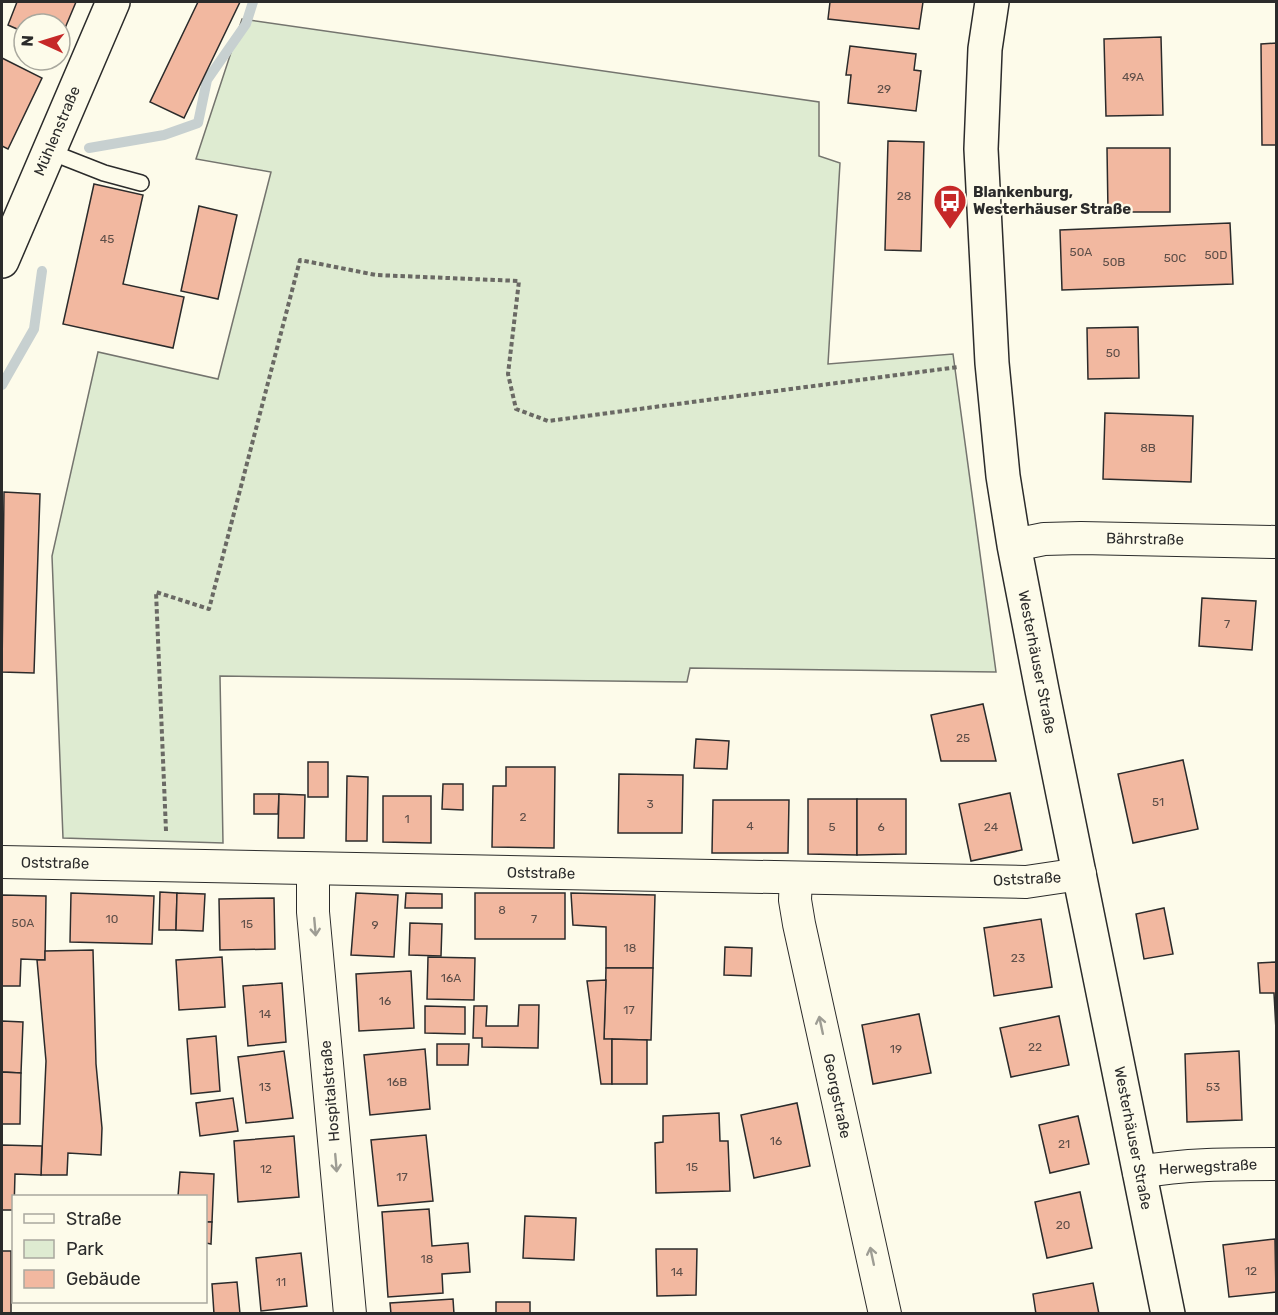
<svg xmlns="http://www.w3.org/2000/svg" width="1278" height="1315" font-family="Rubik,sans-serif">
<rect width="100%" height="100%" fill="#fdfbea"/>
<polygon fill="#deebd1" stroke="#74746e" stroke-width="1.5" points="242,19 819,102 819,156 840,163 828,364 953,354 996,672 690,668 687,682 220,676 223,843 63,838 52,556 98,352 218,379 271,172 196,159"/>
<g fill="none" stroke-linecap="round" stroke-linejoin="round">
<g stroke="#c7d0d0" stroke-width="10">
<polyline points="89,148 164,135 198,123 207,80 246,24 253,2"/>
<polyline points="2,385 34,329 42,271"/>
</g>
</g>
<g fill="#f2b8a0" stroke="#2b2b2b" stroke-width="1.5">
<polygon points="17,2 76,2 60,40 60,24 24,24 24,32 8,25"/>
<polygon points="198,2 240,2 184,118 150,102"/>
<polygon points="830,2 923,2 919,29 828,19"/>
<polygon points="1161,37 1163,115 1106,116 1104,39"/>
<polygon points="1276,43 1276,145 1262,145 1261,44"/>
<polygon points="850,46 916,54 914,70 921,71 916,111 848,103 851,75 846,75"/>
<polygon points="2,58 42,78 8,149 2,146"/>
<polygon points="888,141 924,142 921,251 885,250"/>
<polygon points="1107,148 1170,148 1170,212 1108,212"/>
<polygon points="94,184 143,195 123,284 184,297 173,348 63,324"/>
<polygon points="199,206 237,215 218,299 181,291"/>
<polygon points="1230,223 1233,284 1062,290 1060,230"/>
<polygon points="1138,327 1139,378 1088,379 1087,328"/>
<polygon points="1105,413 1193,416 1191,482 1103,479"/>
<polygon points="4,492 40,494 34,673 2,672"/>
<polygon points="1202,598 1256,601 1252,650 1199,646"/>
<polygon points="983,704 996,761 941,761 931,715"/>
<polygon points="696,739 729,741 727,769 694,768"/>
<polygon points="1183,760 1198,829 1133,843 1118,774"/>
<rect x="308" y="762" width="20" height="35"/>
<polygon points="506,767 555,767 554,848 492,847 493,786 506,786"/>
<polygon points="619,774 683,775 682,833 618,833"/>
<polygon points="347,776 368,777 367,841 346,841"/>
<polygon points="443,784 463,784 463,810 442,809"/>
<polygon points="1010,793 1022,850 971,861 959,804"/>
<polygon points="254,794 279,794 278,814 254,814"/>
<polygon points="279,794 305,795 304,838 278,838"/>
<polygon points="383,796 431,796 431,843 383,842"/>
<polygon points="808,799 857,799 857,855 808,854"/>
<polygon points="857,799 906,799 906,854 857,855"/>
<polygon points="713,800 789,800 788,853 712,853"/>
<polygon points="160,892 177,893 176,930 159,930"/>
<polygon points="71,893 154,896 152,944 70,942"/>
<polygon points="177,893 205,894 203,931 176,930"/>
<polygon points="356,893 398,895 394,957 351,955"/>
<polygon points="406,893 442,894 442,908 405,908"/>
<rect x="475" y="893" width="90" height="46"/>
<polygon points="571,893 655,895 653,968 606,968 606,927 573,925"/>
<polygon points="2,895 46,896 45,960 21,959 20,986 2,986"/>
<polygon points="274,898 275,949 220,950 219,899"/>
<polygon points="1164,908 1173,954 1144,959 1136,914"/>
<polygon points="1041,919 1052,987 994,996 984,928"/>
<polygon points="410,923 442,924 441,956 409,955"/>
<polygon points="725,947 752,948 751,976 724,975"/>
<polygon points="93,950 96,1064 102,1128 101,1155 68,1153 67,1175 41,1175 46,1061 37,960 45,960 45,951"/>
<polygon points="222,957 225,1007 179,1010 176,960"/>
<polygon points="428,957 475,958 474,1000 427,999"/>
<polygon points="1276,962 1276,1030 1274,993 1260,993 1258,963"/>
<polygon points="606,968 653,968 651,1040 604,1039"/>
<polygon points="411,971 414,1028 359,1031 356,974"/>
<polygon points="606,980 604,1039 612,1039 612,1084 601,1084 587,981"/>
<polygon points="282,983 286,1042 248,1046 243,986"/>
<polygon points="519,1005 539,1005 538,1048 482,1047 482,1038 473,1038 474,1006 487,1006 486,1026 518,1026"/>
<polygon points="425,1006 465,1007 465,1034 425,1033"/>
<polygon points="919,1014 931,1073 873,1084 862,1025"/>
<polygon points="1059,1016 1069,1065 1011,1077 1000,1028"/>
<polygon points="2,1021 23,1022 21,1073 2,1072"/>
<polygon points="216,1036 220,1091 191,1094 187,1039"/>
<polygon points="612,1039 647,1040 647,1084 612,1084"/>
<polygon points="437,1044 469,1044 468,1065 437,1065"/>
<polygon points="425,1049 430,1109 370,1115 364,1055"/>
<polygon points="284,1051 293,1118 246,1123 238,1057"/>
<polygon points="1239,1051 1242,1120 1187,1122 1185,1054"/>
<polygon points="2,1072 21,1073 20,1124 2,1124"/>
<polygon points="233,1098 238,1131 200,1136 196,1103"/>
<polygon points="797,1103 810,1166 754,1178 741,1115"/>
<polygon points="719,1113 720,1141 728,1141 730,1191 656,1193 655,1143 663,1142 663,1116"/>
<polygon points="1078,1116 1089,1164 1050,1173 1039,1125"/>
<polygon points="426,1135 433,1201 378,1206 371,1140"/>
<polygon points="294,1136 299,1197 238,1202 234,1141"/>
<polygon points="2,1145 42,1146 41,1175 15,1174 14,1210 2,1210"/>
<polygon points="180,1172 214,1174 212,1222 206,1222 206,1196 178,1196"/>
<polygon points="1080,1192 1092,1248 1047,1258 1035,1202"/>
<polygon points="429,1209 432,1246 468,1243 470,1272 442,1274 443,1293 388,1297 382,1212"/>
<polygon points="525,1216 576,1218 574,1260 523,1258"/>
<polygon points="206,1222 212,1222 211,1244 206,1243"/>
<polygon points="1275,1239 1276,1292 1229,1297 1223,1245"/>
<polygon points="656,1249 697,1249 696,1295 657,1296"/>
<rect x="2" y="1251" width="9" height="63"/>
<polygon points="301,1253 307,1306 261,1311 256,1258"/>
<polygon points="237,1282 240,1314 214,1314 212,1284"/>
<polygon points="1093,1283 1099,1314 1036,1314 1033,1294"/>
<polygon points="453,1299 454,1314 391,1314 390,1303"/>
<rect x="496" y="1302" width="34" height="12"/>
</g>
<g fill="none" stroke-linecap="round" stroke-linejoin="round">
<g stroke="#2b2b2b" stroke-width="18">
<polyline id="service" points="48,151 104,173 141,183"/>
</g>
<g stroke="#2b2b2b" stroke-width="34">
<g id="minor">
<polyline points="1014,545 1044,539 1081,538 1276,542"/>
<polyline points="2,862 1026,882 1080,874"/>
<polyline points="313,869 313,912 350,1314"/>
<polyline points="796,878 795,900 799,924 885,1314"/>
<path d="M1139,1172C1185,1164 1230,1164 1276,1164"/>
</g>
</g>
<g stroke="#2b2b2b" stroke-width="36">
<polyline id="tertiary" points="2,261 113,2"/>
</g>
<g stroke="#2b2b2b" stroke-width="36">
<polyline id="primary" points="992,2 985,49 981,149 992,363 1003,476 1014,545 1042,690 1168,1314"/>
</g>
<polyline stroke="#6a6964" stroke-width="4" stroke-dasharray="4.5 3" stroke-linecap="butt" points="166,831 156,592 209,609 300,260 376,275 519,281 508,374 516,409 548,421 958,367"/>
<use href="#service" stroke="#fdfbea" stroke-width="15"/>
<use href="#minor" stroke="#fdfbea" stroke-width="32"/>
<use href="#tertiary" stroke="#fdfbea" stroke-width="33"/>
<use href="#primary" stroke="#fdfbea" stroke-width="33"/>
</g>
<defs><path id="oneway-shaft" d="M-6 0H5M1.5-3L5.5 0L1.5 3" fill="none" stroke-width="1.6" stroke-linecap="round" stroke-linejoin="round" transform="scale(1.5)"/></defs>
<g stroke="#9e9d94">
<use href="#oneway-shaft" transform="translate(315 927) rotate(85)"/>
<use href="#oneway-shaft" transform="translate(821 1025) rotate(-102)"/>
<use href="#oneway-shaft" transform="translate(336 1163) rotate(85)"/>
<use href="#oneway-shaft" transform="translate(872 1256) rotate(-102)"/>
</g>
<defs>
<g id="bus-pin" transform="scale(1.725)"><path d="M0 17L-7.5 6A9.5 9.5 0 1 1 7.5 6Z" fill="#c62828" stroke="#fdfbea"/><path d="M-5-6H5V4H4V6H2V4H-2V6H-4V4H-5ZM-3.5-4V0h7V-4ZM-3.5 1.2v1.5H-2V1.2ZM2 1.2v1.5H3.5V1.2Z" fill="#fff"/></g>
</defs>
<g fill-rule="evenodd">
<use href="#bus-pin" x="950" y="201"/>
</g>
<g text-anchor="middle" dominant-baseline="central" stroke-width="4.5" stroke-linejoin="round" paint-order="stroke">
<g font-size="12" fill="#5d4e48">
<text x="1133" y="77">49A</text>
<text x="884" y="89">29</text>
<text x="904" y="196">28</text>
<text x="107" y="239">45</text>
<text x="1081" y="252">50A</text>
<text x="1216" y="255">50D</text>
<text x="1175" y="258">50C</text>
<text x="1114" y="262">50B</text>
<text x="1113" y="353">50</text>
<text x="1148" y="448">8B</text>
<text x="1227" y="624">7</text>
<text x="963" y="738">25</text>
<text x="1158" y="802">51</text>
<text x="650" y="804">3</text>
<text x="523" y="817">2</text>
<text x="407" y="819">1</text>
<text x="750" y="826">4</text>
<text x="832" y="827">5</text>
<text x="881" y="827">6</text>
<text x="991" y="827">24</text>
<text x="502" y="910">8</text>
<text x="112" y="919">10</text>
<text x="534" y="919">7</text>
<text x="23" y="923">50A</text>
<text x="247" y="924">15</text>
<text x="375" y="925">9</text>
<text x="630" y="948">18</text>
<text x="1018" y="958">23</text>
<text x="451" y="978">16A</text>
<text x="385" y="1001">16</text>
<text x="629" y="1010">17</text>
<text x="265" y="1014">14</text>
<text x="1035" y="1047">22</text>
<text x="896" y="1049">19</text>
<text x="397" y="1082">16B</text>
<text x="265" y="1087">13</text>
<text x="1213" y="1087">53</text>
<text x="776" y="1141">16</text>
<text x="1064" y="1144">21</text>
<text x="692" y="1167">15</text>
<text x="266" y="1169">12</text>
<text x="402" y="1177">17</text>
<text x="1063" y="1225">20</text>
<text x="427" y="1259">18</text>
<text x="1251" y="1271">12</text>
<text x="677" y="1272">14</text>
<text x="281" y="1282">11</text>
</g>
<g font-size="15" fill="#2b2b2b" stroke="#fdfbea">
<text transform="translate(57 131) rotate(-67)">Mühlenstraße</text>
<text transform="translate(1145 539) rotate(1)">Bährstraße</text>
<text transform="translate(1037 662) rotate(79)">Westerhäuser Straße</text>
<text transform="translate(55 863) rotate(1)">Oststraße</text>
<text transform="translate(541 873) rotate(1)">Oststraße</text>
<text transform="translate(1027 879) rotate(-3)">Oststraße</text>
<text transform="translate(330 1091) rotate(-95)">Hospitalstraße</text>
<text transform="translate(837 1096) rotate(78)">Georgstraße</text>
<text transform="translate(1133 1138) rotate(79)">Westerhäuser Straße</text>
<text transform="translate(1208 1167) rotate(-3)">Herwegstraße</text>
</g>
<g font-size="15" font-weight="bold" fill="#2b2b2b" stroke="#fdfbea" text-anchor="start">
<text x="973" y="192">Blankenburg,<tspan x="973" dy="17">Westerhäuser Straße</tspan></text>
</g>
</g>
<rect width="1278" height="1315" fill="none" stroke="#2b2b2b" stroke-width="6"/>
<rect x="12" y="1195" width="195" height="108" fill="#fdfbea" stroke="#a9a89e" stroke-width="1.5"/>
<rect x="24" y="1214" width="30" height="9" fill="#fdfbea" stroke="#a9a89e" stroke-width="1.5"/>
<text x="66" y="1225" font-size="18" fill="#2b2b2b">Straße</text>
<rect x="24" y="1240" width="30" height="18" fill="#deebd1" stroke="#a9a89e" stroke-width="1.5"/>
<text x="66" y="1255" font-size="18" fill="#2b2b2b">Park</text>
<rect x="24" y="1270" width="30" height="18" fill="#f2b8a0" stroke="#a9a89e" stroke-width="1.5"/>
<text x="66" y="1285" font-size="18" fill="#2b2b2b">Gebäude</text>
<g transform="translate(42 42) rotate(274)"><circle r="28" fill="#fdfbea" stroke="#a9a89e" stroke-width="1.5"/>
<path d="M0-4.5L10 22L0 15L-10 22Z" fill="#c62828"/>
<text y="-9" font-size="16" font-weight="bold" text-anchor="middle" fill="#2b2b2b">N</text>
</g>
</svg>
